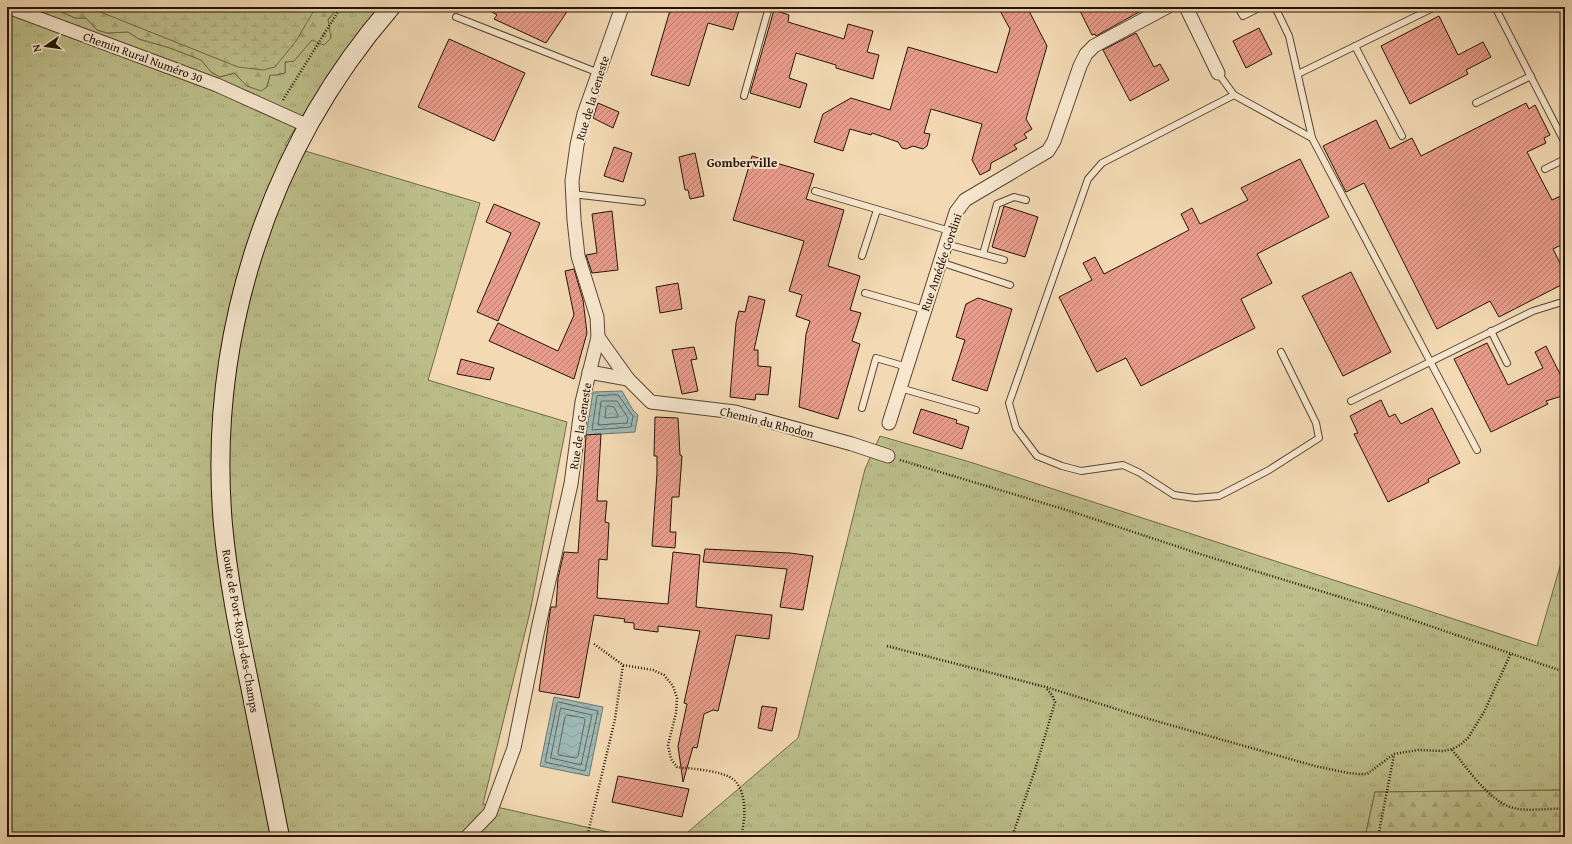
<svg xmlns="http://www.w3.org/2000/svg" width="1572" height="844" font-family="'Gentium Book Plus',serif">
<defs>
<pattern id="grass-tufts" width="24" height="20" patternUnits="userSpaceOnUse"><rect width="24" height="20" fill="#bdbf8b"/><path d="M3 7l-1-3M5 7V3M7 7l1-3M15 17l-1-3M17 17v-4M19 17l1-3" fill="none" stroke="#a2a376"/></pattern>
<pattern id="forest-firs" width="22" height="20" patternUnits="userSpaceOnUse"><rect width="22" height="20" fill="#bdbf8b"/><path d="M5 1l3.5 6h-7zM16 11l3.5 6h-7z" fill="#a2a376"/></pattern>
<pattern id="wetland-marsh" width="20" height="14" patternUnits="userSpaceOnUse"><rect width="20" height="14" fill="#bdbf8b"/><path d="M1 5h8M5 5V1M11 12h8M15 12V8" fill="none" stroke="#a2a376"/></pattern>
<pattern id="water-waves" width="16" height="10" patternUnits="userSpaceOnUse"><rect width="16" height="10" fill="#9eb9b5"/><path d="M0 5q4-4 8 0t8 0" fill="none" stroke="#889e9a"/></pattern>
<pattern id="building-hatch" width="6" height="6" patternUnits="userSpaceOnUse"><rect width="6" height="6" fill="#e89c8b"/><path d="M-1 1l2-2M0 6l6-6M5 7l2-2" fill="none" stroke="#bc7e70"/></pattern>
</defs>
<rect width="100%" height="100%" fill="#f3dab4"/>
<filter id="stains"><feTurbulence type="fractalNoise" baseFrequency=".005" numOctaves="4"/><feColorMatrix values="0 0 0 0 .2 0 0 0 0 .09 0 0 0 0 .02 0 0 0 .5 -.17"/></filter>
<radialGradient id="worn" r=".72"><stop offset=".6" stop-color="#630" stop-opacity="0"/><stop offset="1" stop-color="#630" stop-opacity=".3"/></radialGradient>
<g fill="url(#grass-tufts)" stroke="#716948">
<polygon points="51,7 75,18 86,18 97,30 108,33 128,32 139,39 170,48 202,60 211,72 220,77 234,73 247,86 267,87 270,74 276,75 285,73 285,62 294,61 339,7 380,7 328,75 285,145 480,203 428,380 567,422 530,612 483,804 631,837 7,837 7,10 45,15"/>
<polygon points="880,436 973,463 1537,646 1565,549 1565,790 1375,792 1365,837 682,837 798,738 865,469"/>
</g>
<g fill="url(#forest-firs)" stroke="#716948">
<polygon points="51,7 339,7 328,19 331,38 324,45 312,40 294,61 285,62 285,73 276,75 270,75 267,87 261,91 247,86 234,73 220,77 211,72 201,60 170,48 139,39 128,32 107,33 97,30 86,18 75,18"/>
<polygon points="1565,790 1565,837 1365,837 1375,792"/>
</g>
<polygon fill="url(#wetland-marsh)" stroke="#716948" points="88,7 316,7 296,41 275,67 263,70 238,67"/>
<g fill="url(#water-waves)" stroke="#6e776f">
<polygon points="622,391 633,410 638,415 635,432 586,435 593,392"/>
<polygon points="554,697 603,707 589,776 540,766"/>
</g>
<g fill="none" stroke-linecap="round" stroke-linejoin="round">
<g stroke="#62665e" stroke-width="1">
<polygon points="618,395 633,416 631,427 592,430 597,396"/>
<polygon points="602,401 617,401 628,418 627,423 598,425 601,402"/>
<polygon points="608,406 614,407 618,415 618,417 605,418 606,408"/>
<polygon points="559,702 598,711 585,771 545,762 557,704"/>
<polygon points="561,708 592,715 581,765 551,758"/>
<polygon points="568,715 584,718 585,720 578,756 576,758 559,755 558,753 565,717"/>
</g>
</g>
<g fill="url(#building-hatch)" stroke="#251306">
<polygon points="484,7 570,7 546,43 494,19 497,15"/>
<polygon points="671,7 740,7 733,30 708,23 689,86 651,75"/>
<polygon points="998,7 1027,7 1047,46 1026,119 1032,129 1024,134 1027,138 1014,145 1017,149 991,163 990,170 980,175 972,160 982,124 931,109 924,133 930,134 927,146 923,149 913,146 906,149 902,148 898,142 872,133 871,135 850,129 843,151 814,142 823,114 851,98 890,110 908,47 997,73 1010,29"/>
<polygon points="1078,7 1148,7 1096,36 1095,34 1092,35"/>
<polygon points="774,10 789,15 788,22 844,39 848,24 873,31 867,52 879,55 873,79 836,68 836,65 796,53 789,78 807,84 800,108 750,93"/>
<polygon points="1439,16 1458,55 1483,42 1491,57 1466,70 1468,74 1410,104 1381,46"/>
<polygon points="1259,28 1272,54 1246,68 1233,41"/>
<polygon points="1136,33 1154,67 1160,64 1169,80 1130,101 1103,50"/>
<polygon points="449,39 525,73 494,141 418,107"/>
<polygon points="598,103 619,112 613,128 593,118"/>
<polygon points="1526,103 1529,109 1535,105 1550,135 1544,138 1546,143 1527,152 1552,200 1565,194 1565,243 1553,249 1565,273 1565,283 1499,317 1490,301 1437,329 1364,183 1346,192 1323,146 1376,120 1390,149 1412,138 1421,156"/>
<polygon points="614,147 632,153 623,182 604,176"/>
<polygon points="695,153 704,196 690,199 688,190 685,190 679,157"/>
<polygon points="752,156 814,174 806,199 844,210 828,266 860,276 850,310 861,313 852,341 860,344 838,419 799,407 806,334 810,321 796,316 802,295 789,291 804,241 733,220"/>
<polygon points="1300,159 1329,217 1257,254 1272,283 1241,299 1255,328 1141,386 1126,358 1097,372 1059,297 1092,280 1083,263 1095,257 1104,274 1189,230 1181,214 1192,208 1200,224 1248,200 1241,188"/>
<polygon points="494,204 540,223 498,321 477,312 511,233 486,222"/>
<polygon points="1004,206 1038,217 1025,257 992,247"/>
<polygon points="612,211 618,270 592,273 586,255 597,253 592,214"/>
<polygon points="574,269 583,300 587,333 574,379 489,341 498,323 558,351 574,315 565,271"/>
<polygon points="1351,272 1391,352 1343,376 1302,296"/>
<polygon points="678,283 682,309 660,313 656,287"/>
<polygon points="749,296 765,300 754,350 758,350 758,366 771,367 768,395 756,394 755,400 730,397 736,323 739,311 745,312"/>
<polygon points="978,298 1012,309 987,391 952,380 965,340 956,337 966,304"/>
<polygon points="1487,343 1508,385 1543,368 1535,352 1546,346 1560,374 1565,377 1565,395 1546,401 1548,404 1491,432 1454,359"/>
<polygon points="694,347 697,359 691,360 698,391 682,394 672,350"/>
<polygon points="461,359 494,368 490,380 457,374"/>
<polygon points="1381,400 1389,417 1395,414 1401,424 1432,408 1460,463 1428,479 1429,482 1388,502 1354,434 1358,433 1350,416"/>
<polygon points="921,409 957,420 956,423 969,427 962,449 913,433"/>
<polygon points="655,417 678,418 680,455 682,456 679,497 672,497 670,532 676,532 675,548 652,546 657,473 657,456 654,456"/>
<polygon points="601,434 597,501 607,501 605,522 609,523 607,560 599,559 597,598 668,604 673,552 700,555 696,607 772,615 769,639 736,635 718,711 713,710 704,714 697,748 693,747 683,782 678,746 687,704 684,703 700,631 658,626 658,632 634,629 634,623 624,622 625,619 594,615 579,698 539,691 550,612 551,607 556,607 558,578 564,552 578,553 586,435"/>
<polygon points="705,549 790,553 813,556 803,610 780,607 787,569 703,562"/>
<polygon points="762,706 777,708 772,731 758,728"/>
<polygon points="618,776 689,789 682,817 612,802"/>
</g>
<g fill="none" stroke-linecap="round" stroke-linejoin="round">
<g stroke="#584532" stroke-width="8">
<g id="service">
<polyline points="1238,7 1243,16 1261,7"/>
<polyline points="1275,7 1289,36 1312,138"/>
<polyline points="1495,7 1565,143"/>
<polyline points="456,17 599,73"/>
<polyline points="1355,46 1402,136"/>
<polyline points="1218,73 1234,95 1312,138 1477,450"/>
<polyline points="1298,74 1435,7"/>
<polyline points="1234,95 1102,163 1088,179 1009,403 1016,428 1037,456 1062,466 1081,471 1123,465 1140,473 1174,495 1195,498 1219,496 1269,470 1319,438 1316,423 1281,352"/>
<polyline points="744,96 769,7"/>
<polyline points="1476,103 1531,76"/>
<polyline points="1545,169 1565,159"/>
<polyline points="815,191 950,231"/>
<polyline points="572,194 642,202"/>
<polyline points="946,244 1004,260"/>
<polyline points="983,254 997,204 1014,197 1026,200"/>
<polyline points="862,256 877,210"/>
<polyline points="940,262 1010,285"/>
<polyline points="865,293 925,310"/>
<polyline points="1491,331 1507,363"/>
<polyline points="900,388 976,410"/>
<polyline points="1351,401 1533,311 1559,303 1565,303"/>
<polyline points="862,408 876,358 907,367"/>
</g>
</g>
<g stroke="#584532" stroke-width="15">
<g id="minor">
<polyline points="8,7 217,85 308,126"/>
<polyline points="1186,7 1218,73"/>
<polyline points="598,337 628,379 651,402 735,412 852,444 888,456"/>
<polyline points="589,372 628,379"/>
<polyline points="889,423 956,212 965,200 1048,151 1054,141 1080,66 1086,54 1094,46 1167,7"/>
<polyline points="467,837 490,813 514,748 538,629 571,484 582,402 598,337 597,317 578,256 574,220 572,181 577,145 584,114 622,7"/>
</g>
</g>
<g stroke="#251306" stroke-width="20">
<path id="secondary" d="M280,837C270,787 260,736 250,686C239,633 228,579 223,525C207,338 268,149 391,7"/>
</g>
<g stroke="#251306" stroke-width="2.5" stroke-dasharray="1 2" stroke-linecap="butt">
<polyline points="283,100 341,7"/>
<polyline points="900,460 1073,512 1203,555 1389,612 1565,672"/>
<path d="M594,644L623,665L653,670L664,675L673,686L677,698L676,713L668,745L671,759L677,767C692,769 722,770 734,780C748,793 745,821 741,837"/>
<polyline points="887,646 1046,687 1142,717 1315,766 1348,773 1359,774 1367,774 1394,754 1418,750 1443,751 1452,749 1460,745 1468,738 1484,712 1511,653"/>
<path d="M1452,750C1469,770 1491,805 1518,809C1533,811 1550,808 1565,809"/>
<polyline points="587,837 615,719 623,665"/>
<polyline points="1012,837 1035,770 1055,702 1052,695 1046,688"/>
<polyline points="1378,837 1394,755"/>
</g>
<use href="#service" stroke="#f7e7ce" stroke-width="6"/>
<use href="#minor" stroke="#f7e7ce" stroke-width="13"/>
<use href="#secondary" stroke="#f7e7ce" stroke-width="18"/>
</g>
<g text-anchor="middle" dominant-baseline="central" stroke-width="4" stroke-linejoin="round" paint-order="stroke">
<g font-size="12" fill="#251306" stroke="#f7e7ce">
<text transform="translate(143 57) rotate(20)">Chemin Rural Numéro 30</text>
<text transform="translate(592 98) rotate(-73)">Rue de la Geneste</text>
<text transform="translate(941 262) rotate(-71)">Rue Amédée Gordini</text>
<text transform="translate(767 422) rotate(14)">Chemin du Rhodon</text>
<text transform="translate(580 426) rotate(-81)">Rue de la Geneste</text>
<text transform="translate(241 631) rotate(80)">Route de Port-Royal-des-Champs</text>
</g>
<g font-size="13" font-weight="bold" fill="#251306" stroke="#f7e7ce">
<text x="742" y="162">Gomberville</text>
</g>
</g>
<rect width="1572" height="844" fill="none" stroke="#f3dab4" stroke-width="24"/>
<rect x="8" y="8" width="1556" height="828" fill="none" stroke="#251306" stroke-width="2"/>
<rect x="12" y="12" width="1548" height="820" fill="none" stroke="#251306"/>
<g transform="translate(46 46) rotate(257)" stroke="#f7e7ce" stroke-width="3" paint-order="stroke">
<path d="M0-3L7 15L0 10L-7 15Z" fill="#251306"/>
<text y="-6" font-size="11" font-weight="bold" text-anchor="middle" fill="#251306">N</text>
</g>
<rect width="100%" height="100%" filter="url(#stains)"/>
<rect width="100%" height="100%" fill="url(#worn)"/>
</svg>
